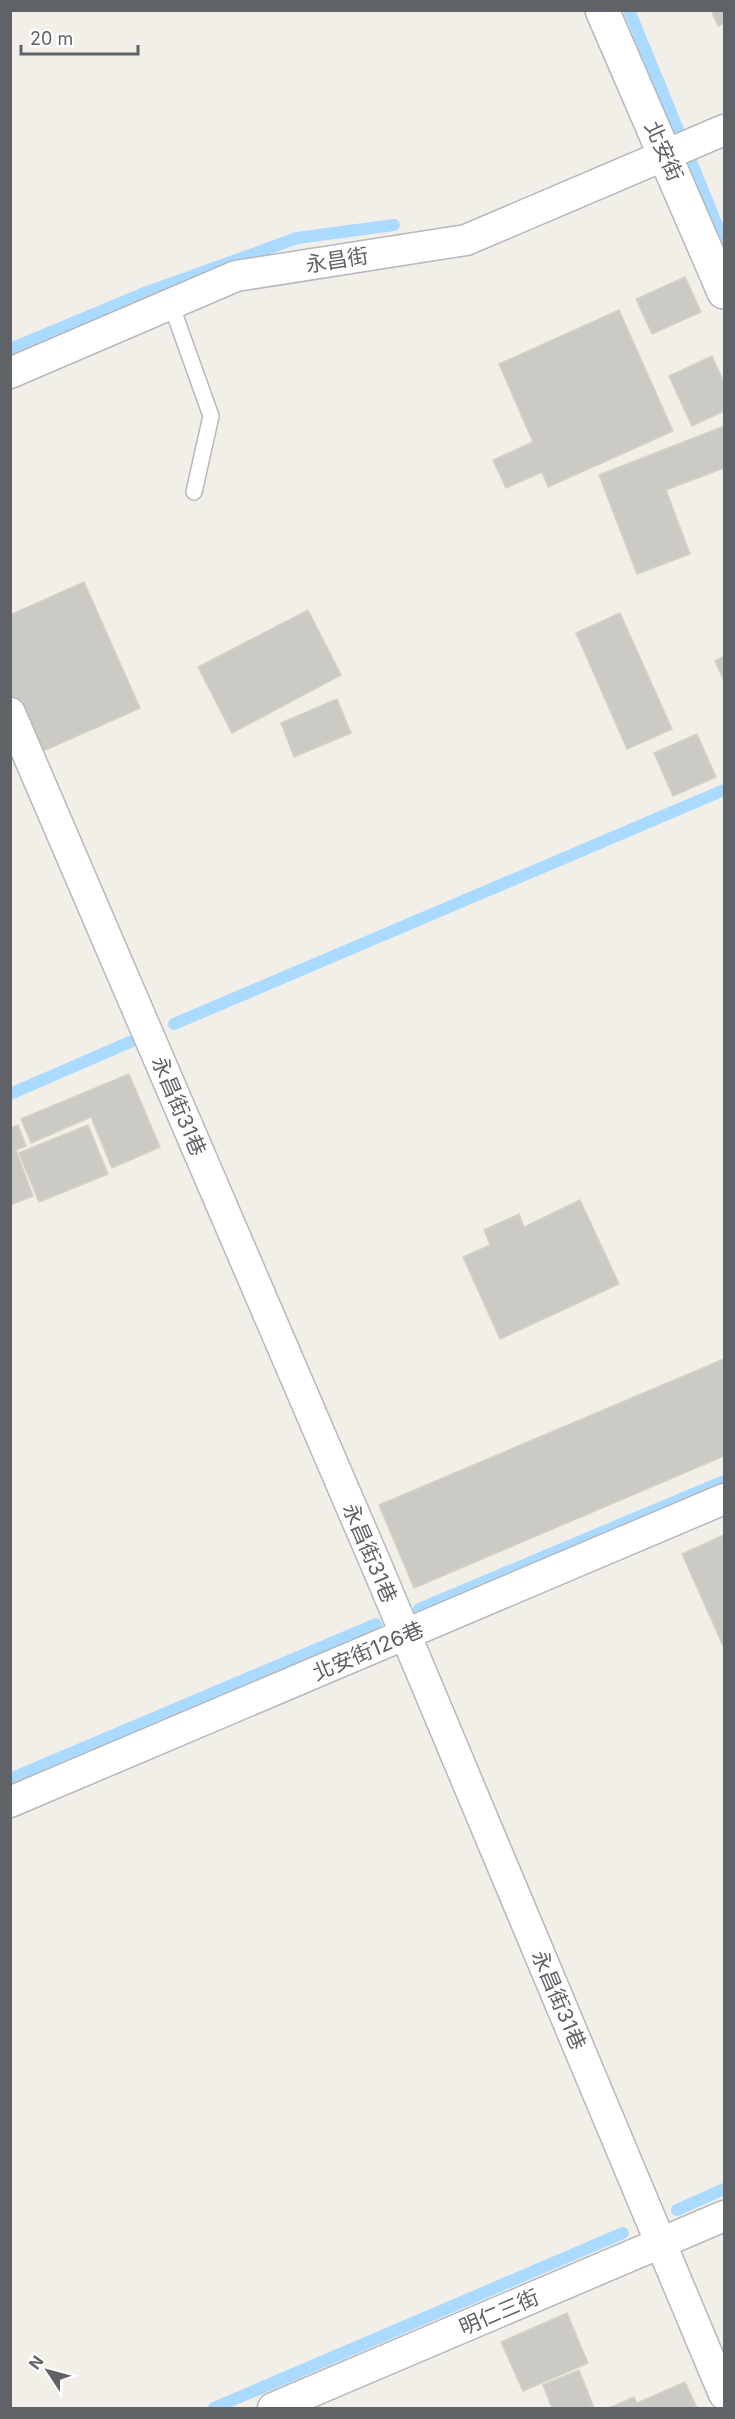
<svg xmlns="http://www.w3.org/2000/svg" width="735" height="2419" font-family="Inter,'Noto Sans TC',sans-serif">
<rect width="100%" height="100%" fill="#f1efe8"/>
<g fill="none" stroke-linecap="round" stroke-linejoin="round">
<g stroke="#aadaff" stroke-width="12">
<polyline points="629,10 724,242"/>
<polyline points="10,349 142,294 297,238 394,225"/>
<polyline points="174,1024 724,790"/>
<polyline points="10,1094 130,1042"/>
<polyline points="419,1609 724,1481"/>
<polyline points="10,1779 376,1624"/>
<polyline points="677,2210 724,2189"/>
<polyline points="214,2408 623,2233"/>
</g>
</g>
<g fill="#cccac5" stroke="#d6d1c6" stroke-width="1.5">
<polygon points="711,10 724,10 724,23 718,26"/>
<polygon points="685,277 701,312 652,334 636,299"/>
<polygon points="619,310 673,431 548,487 542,472 506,488 493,460 533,442 499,364"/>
<polygon points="712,356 724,383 724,411 692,426 669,376"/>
<polygon points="724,426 724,468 666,490 690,554 637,574 599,475"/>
<polygon points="84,582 140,708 41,752 10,702 10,615"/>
<polygon points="308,610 341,675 232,733 198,667"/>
<polygon points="620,613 672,729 627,749 576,633"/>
<polygon points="724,656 724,681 715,661"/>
<polygon points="337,699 351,733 294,757 281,723"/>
<polygon points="697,734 716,777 673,796 654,753"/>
<polygon points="129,1074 160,1147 112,1168 91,1117 31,1143 21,1119"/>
<polygon points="18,1125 26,1146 16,1150 33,1196 10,1205 10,1128"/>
<polygon points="88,1125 108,1174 39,1202 19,1153"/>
<polygon points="580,1200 619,1284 500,1339 463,1257 490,1245 484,1230 519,1214 524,1227"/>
<polygon points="724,1359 724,1456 414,1588 379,1505"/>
<polygon points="724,1535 724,1648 682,1554"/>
<polygon points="567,2313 588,2363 523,2391 501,2342"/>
<polygon points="579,2370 594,2408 552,2408 543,2385"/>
<polygon points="685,2382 697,2408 609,2408 634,2397 637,2403"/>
</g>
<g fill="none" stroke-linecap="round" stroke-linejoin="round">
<g stroke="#b5b8bc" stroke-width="18">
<polyline id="service" points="171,304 211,416 194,492"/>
</g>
<g stroke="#b5b8bc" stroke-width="33">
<g id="minor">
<polyline points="10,373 236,276 466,240 724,130"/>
<polyline points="10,713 378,1569 724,2394"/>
<polyline points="10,1802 724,1499"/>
<polyline points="273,2408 724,2216"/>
</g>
</g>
<g stroke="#b5b8bc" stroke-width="36">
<polyline id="tertiary" points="602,10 724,292"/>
</g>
<use href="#service" stroke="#fff" stroke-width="15"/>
<use href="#minor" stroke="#fff" stroke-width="30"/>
<use href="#tertiary" stroke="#fff" stroke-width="33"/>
</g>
<g text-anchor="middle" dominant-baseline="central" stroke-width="5" stroke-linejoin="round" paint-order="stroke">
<g font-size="21" fill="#5f6368" stroke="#fff">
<text transform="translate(664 151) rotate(66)">北安街</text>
<text transform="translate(337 260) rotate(-9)">永昌街</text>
<text transform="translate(179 1106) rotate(67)">永昌街31巷</text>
<text transform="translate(370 1553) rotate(67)">永昌街31巷</text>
<text transform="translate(368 1651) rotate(-23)">北安街126巷</text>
<text transform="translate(559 2000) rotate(67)">永昌街31巷</text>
<text transform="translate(499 2312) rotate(-23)">明仁三街</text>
</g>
</g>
<rect width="735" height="2419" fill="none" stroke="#5f6368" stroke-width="24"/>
<g transform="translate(48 2371) rotate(306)" stroke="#ffffff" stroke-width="4.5" paint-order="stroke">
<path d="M0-4.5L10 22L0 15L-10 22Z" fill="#5f6368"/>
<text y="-9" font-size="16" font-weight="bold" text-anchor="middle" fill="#5f6368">N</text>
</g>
<path d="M21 45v9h117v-9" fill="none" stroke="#5f6368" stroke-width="3"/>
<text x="30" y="45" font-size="18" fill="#5f6368" stroke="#ffffff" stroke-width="4.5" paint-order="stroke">20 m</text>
</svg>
